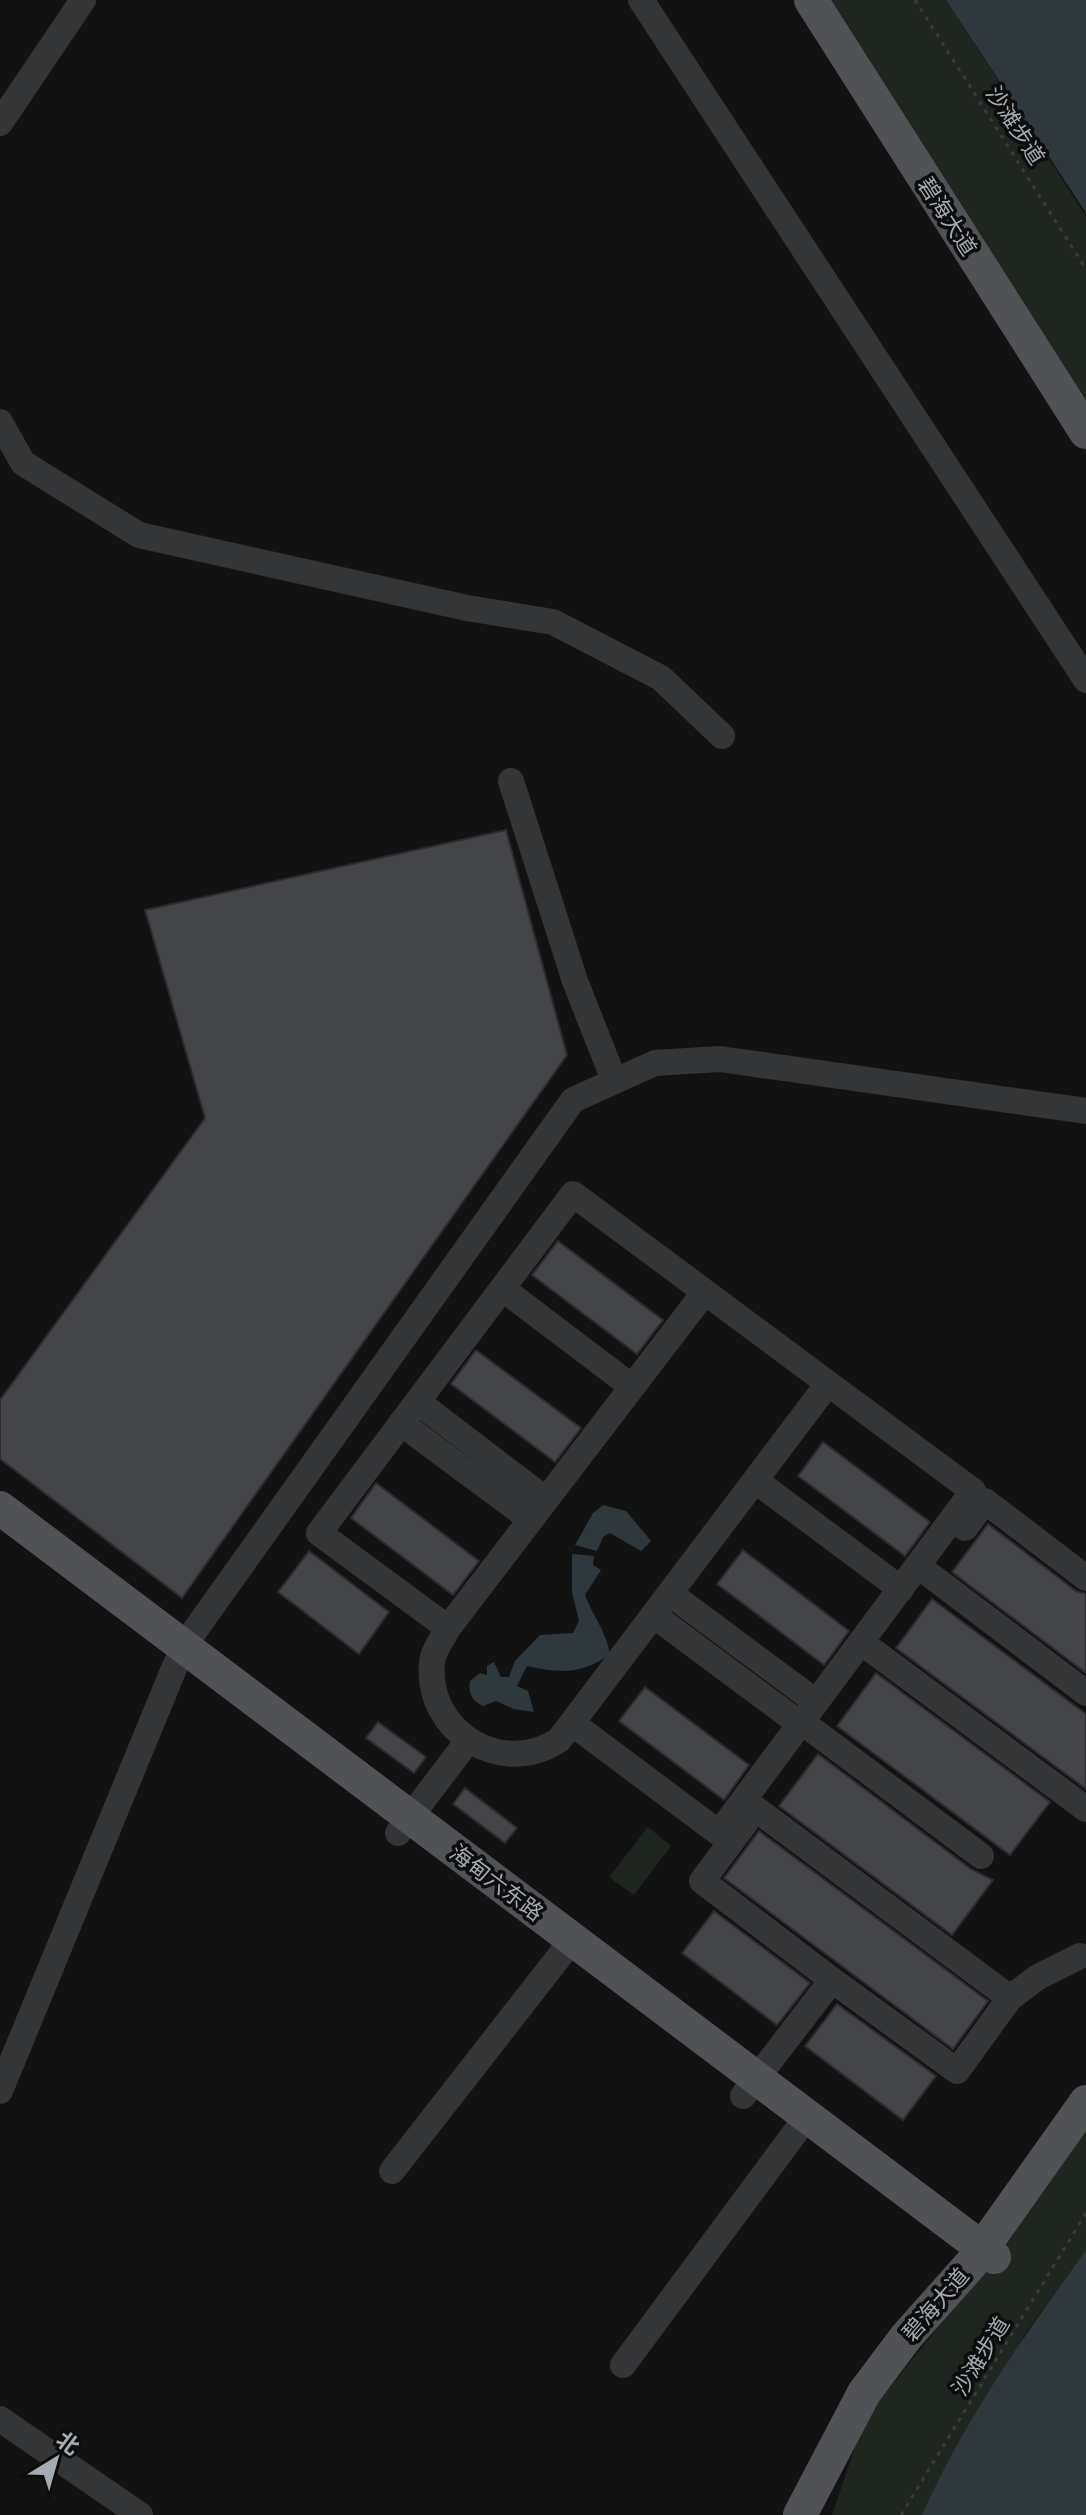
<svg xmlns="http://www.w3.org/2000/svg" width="1086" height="2515" font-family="'IBM Plex Sans','Noto Sans SC',sans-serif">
<rect width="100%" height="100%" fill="#121213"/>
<g fill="#1f251f">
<polygon points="831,0 946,0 1086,216 1086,412"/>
<polygon points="648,1827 671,1846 634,1895 609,1877"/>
<polygon points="1086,2124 1086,2250 1027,2331 922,2515 832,2515 864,2420 977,2278"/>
</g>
<g fill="#2f383c">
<polygon points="946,0 1086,0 1086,213"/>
<polygon points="603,1505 626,1511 651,1541 641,1551 610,1533 603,1537 597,1551 575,1545 593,1513"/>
<path d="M572,1554L594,1556L593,1565L601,1570L585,1595C594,1618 605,1629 610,1654C582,1675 559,1673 527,1666L517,1686L528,1691L534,1712L514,1709L496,1701L483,1706C472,1700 468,1694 470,1681L480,1673L487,1675V1666L494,1662L501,1677H509L515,1661L540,1635L573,1633L579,1621L572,1592Z"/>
<path d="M1086,2250V2515H922C964,2420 1025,2334 1086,2250Z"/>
</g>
<g fill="#444548" stroke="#2c2c2f" stroke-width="2">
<polygon points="506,830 567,1055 182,1598 0,1459 0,1400 205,1118 145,910"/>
<polygon points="558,1241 663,1320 637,1354 532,1275"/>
<polygon points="476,1350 581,1428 555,1462 451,1384"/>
<polygon points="823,1442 930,1522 905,1556 798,1476"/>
<polygon points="376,1483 479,1561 453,1595 351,1518"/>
<polygon points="988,1524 1076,1591 1086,1594 1086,1673 952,1572"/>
<polygon points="743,1550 849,1631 824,1665 717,1584"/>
<polygon points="309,1551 389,1612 359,1654 278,1592"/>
<polygon points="932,1599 1086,1714 1086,1789 896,1648"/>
<polygon points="876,1673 1050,1802 1010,1855 837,1726"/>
<polygon points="645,1687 749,1765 724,1800 619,1721"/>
<polygon points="378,1722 426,1757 414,1773 366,1738"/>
<polygon points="818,1754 971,1869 993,1880 952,1935 779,1806"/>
<polygon points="465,1788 517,1828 505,1843 453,1804"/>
<polygon points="759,1831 988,2001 953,2049 724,1878"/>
<polygon points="714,1911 810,1983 777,2025 682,1953"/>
<polygon points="837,2004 936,2076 903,2120 805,2046"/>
</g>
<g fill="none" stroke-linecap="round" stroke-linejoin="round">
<g stroke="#393c3e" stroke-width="3" stroke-dasharray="4 6" stroke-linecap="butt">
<polyline points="915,0 1086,269"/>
<polyline points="901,2515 1086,2213"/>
</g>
<g stroke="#333537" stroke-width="26">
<polyline points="641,0 1086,680"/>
<polyline points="0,123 83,0"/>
<polyline points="0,422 23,463 139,535 467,608 553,622 661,678 722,736"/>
<polyline points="511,781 575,981 614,1080"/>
<polyline points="503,1289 631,1386"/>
<path d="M704,1293L448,1628C443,1638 433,1651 432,1662C425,1732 502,1778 559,1740L827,1385"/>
<polyline points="418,1402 545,1499"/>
<polyline points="401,1423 530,1519"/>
<polyline points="756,1481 901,1589"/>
<polyline points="965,1528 985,1501 1086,1578"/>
<polyline points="930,1575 1086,1693"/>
<polyline points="672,1595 816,1702"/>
<polyline points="656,1617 800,1724"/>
<polyline points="448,1628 319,1533 573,1194 973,1491 719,1833 573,1724"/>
<polyline points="873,1651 1086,1809"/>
<polyline points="814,1731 981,1856"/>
<polyline points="756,1809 1010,1998"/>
<polyline points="746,1822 702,1881 832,1980"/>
<polyline points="398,1833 467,1742"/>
<polyline points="0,2091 175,1666 193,1633 573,1100 655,1063 720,1059 1086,1111"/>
<polyline points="743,2096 832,1980 957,2071 1010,1998 1038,1977 1080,1956"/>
<polyline points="392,2171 573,1939"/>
<polyline points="623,2365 806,2118"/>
<polyline points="0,2419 140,2515"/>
</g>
<g stroke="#505256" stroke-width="34">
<polyline points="811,0 1086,432"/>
<polyline points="0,1508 994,2257"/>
<polyline points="800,2515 864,2393 906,2337 971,2264 1086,2102"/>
</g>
</g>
<g text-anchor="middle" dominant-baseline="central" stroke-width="7" stroke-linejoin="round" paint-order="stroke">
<g font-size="22" fill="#a5abb2" stroke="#0d0d0e">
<text transform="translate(1016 125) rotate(57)">沙滩步道</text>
<text transform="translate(948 216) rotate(57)">碧海大道</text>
<text transform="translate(497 1882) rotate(37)">海甸六东路</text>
<text transform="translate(935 2304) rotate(-49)">碧海大道</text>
<text transform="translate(980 2356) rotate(-58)">沙滩步道</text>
</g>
</g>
<g transform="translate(56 2459) rotate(37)" stroke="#0d0d0e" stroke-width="6" paint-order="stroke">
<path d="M0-6L14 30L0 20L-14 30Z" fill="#a5abb2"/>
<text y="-12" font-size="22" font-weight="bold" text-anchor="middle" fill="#a5abb2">北</text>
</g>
</svg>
